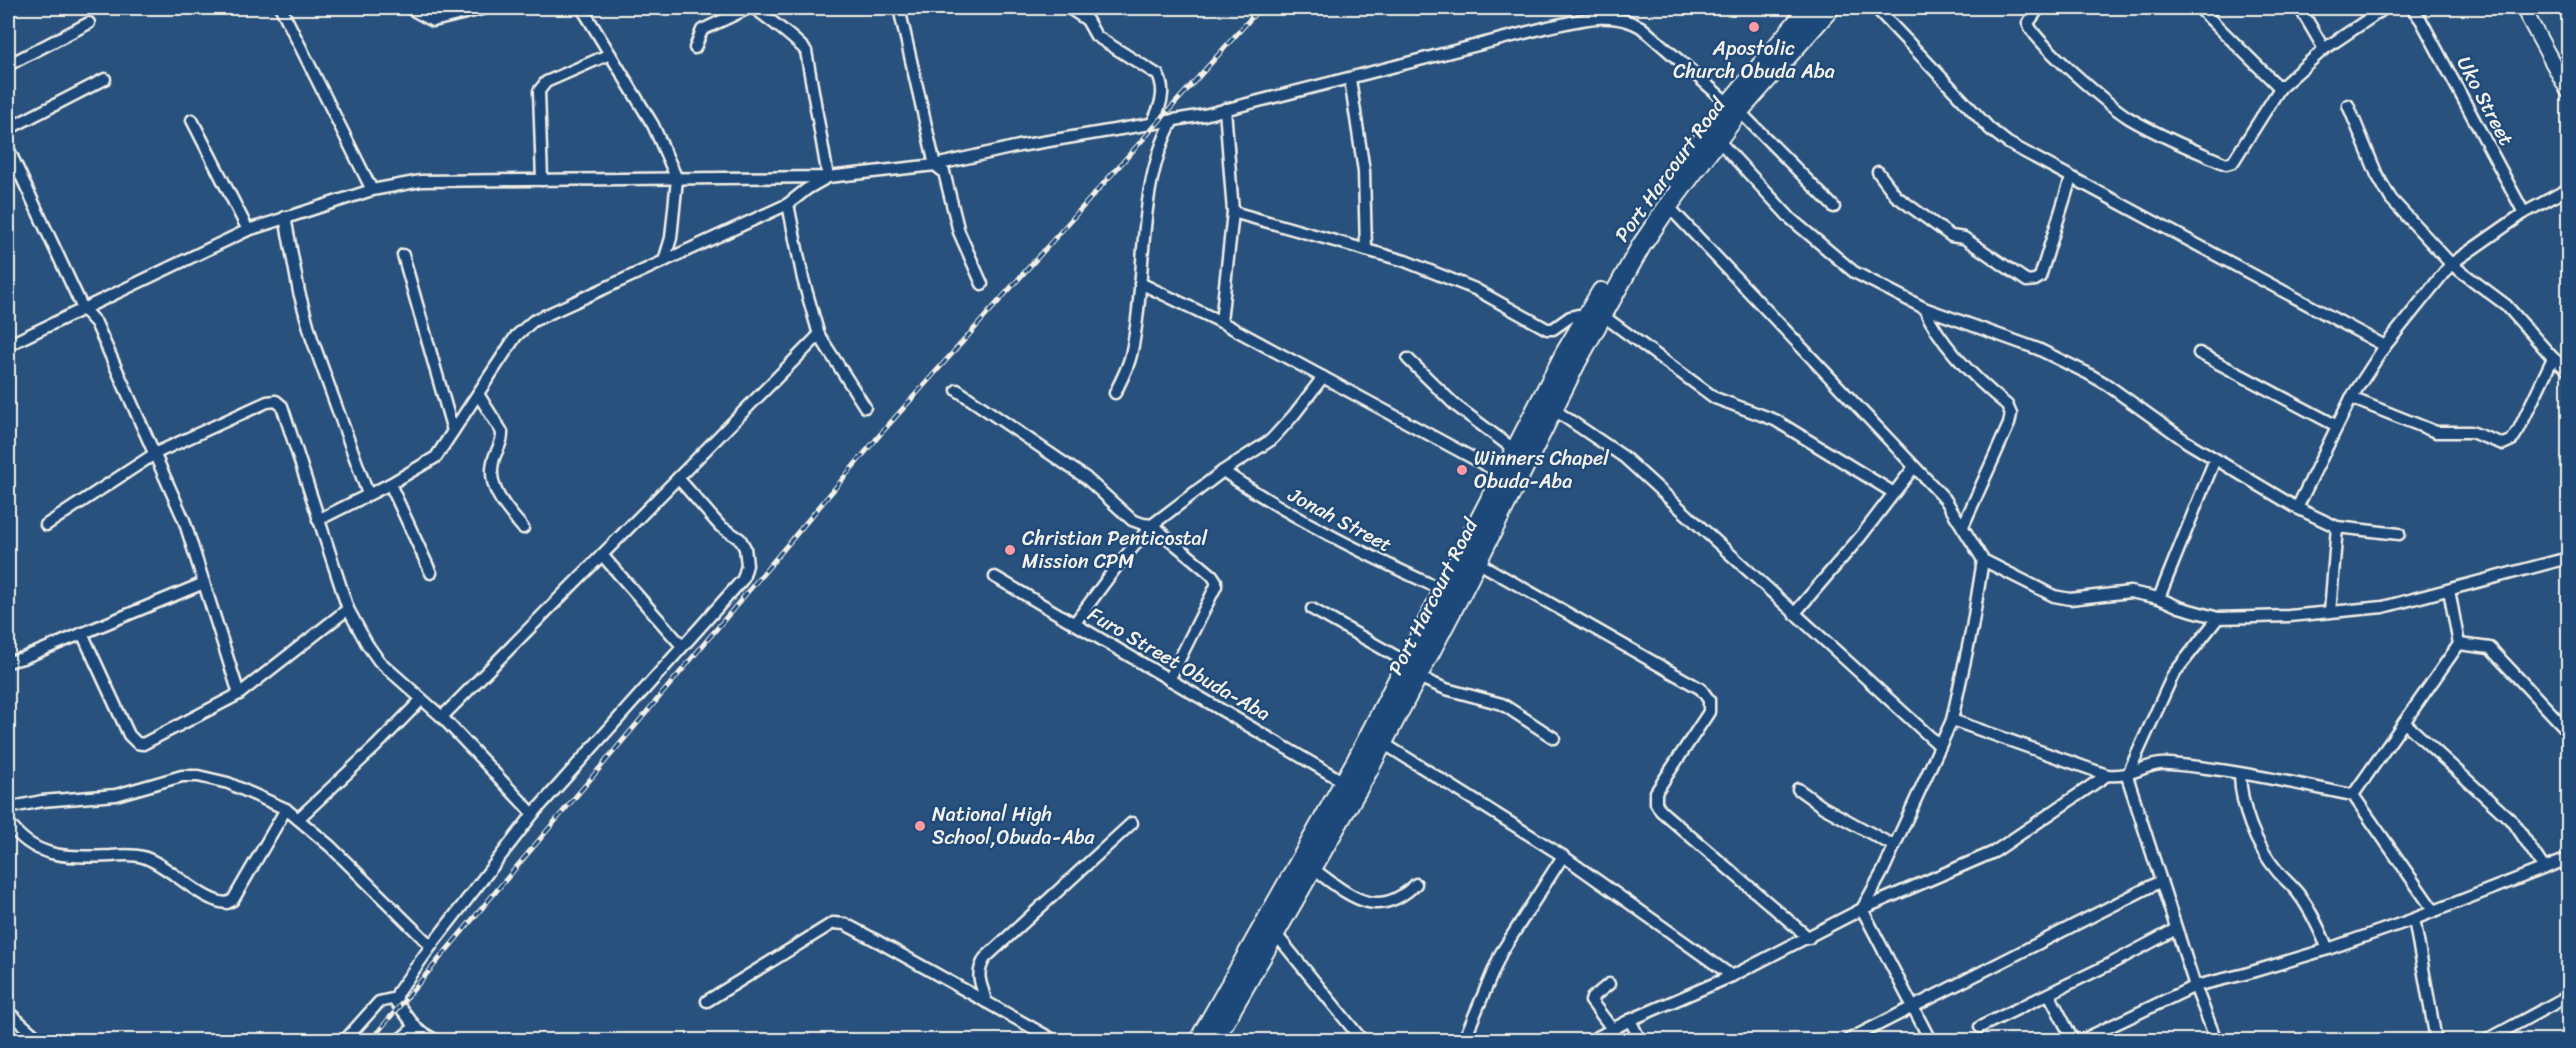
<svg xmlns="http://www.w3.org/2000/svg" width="2576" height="1048" font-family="Sriracha,sans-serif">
<rect width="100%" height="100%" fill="#28517e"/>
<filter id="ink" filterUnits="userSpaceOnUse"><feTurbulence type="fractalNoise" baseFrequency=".0167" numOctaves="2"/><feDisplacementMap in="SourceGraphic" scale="12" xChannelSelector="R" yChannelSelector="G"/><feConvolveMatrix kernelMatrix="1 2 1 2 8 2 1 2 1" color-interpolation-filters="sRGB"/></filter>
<g filter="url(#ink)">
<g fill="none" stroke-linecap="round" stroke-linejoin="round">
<g stroke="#f4f1e8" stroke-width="15">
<g id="minor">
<polyline points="281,8 372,190"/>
<polyline points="899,8 935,165 944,172 959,232 982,284"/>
<path d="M1069,8L1087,20L1096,36L1158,75C1167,92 1160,107 1152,124"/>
<polyline points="1876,8 1990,129 2008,143 2385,346"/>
<path d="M2039,8L2028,23C2032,40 2111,107 2129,118C2159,136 2194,150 2226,164L2233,162L2280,88L2324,49L2385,8"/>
<polyline points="2199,8 2280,88"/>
<polyline points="2300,8 2324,49"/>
<polyline points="2412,8 2421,20 2524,213"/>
<polyline points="411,9 433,21 486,8"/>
<polyline points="695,48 702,30 749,8"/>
<polyline points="8,65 89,23"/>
<polyline points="1350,79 1364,171 1366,250"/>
<polyline points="2348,105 2377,175 2391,199 2451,264 2506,305 2553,358 2568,370"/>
<polyline points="1739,111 1834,207"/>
<polyline points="192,120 248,230"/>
<polyline points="8,129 105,79"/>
<polyline points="1718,140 1791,219 1854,272 1924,308 2038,349 2087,373 2106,384 2187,442 2297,508 2337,527 2399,534"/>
<polyline points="8,148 83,309 96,323 184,520 239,694"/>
<polyline points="1878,172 1896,196 1951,236 1964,238 2027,281 2035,280 2040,277 2071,178"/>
<polyline points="542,180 539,91 546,82 610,54"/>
<polyline points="788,204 803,279 819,335 865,407"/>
<polyline points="1668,206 1945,499 1983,560 2054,596 2070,599 2130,592 2159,598 2179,607 2218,618 2289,616 2383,607 2568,558"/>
<polyline points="1233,212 1405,261 1475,289 1547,329 1553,329 1570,317 1578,315 1586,318"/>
<polyline points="285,217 299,292 312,339 368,494"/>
<polyline points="403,255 453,431"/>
<path d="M664,261L788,204L807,189L828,177L806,51C795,38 769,19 754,8"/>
<polyline points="1140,283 1221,322 1504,475"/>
<path d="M1924,308C1941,346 1975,379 2007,405L2011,414L2009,424L1963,526"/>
<polyline points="1602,315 1715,398 1775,420 1894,493"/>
<polyline points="1221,322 1233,212 1225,109"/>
<path d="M8,345L248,230L372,190L421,181L828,177L935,165L1019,146L1204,115L1548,27C1580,20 1612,10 1641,27L1729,104"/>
<polyline points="2199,353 2337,426"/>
<polyline points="1408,359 1455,405 1516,451"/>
<polyline points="957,390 1086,478 1132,520 1143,524 1152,525 1212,575 1216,581 1216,586 1169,680"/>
<path d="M1115,393C1121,381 1128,368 1131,355C1148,279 1135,189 1173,120"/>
<path d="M478,394L502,432C503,444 495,451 493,462C487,489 507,509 523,528"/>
<polyline points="2351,398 2436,432 2471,432 2503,444 2512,440 2519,429 2553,358"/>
<polyline points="1553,409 1624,457 1940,746"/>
<path d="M1223,471C1293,519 1368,556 1445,591"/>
<polyline points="390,484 431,573"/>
<polyline points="2297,508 2351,398 2385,346 2451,264 2524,213 2568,189"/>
<polyline points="318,520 390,484 436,457 516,336 533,321 664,261 671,238 677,179 653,125 582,8"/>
<polyline points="46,525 156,453 267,402 276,401 282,406 348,609 239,694 143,744 137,743 129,735 82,633"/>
<polyline points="602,555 682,646"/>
<polyline points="1477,562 1701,689 1709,700 1709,712 1656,792 1656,803 1661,811 1809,938"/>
<polyline points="995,577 1344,782"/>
<polyline points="2159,598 2215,459"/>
<polyline points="348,609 367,644 379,661 442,717 533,814"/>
<polyline points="1312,609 1408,663"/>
<polyline points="2330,612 2337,527"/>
<polyline points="1794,614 1861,536 1914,467"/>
<polyline points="1074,624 1117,566 1152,525 1223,471 1271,440 1293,416 1323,377"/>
<polyline points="2459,644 2490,648 2568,731"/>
<polyline points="8,662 23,658 204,583"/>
<polyline points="1418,677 1446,689 1502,704 1554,738"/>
<polyline points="442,717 819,335"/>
<path d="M1952,720L2107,775C2134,778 2144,762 2170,764C2231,769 2292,783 2353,795L2434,911"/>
<polyline points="2404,722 2514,823 2544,868"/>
<polyline points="1383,743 1563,856 1732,976"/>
<path d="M2240,774C2241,808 2255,845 2278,872C2285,880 2294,887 2300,896C2312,912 2320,931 2328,949"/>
<polyline points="1798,789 1823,807 1894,846"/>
<polyline points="2353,795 2459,644 2449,590"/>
<polyline points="8,808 42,801 116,795 182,776 198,776 228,783 286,809 330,846 431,946 398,992 396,1002 418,1030 435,1040"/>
<polyline points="298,819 375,747 421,700"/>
<path d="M8,822C35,860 68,857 111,856C121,855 133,854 143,857C168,864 201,902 227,903L233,900L286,809"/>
<path d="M1312,868C1348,894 1376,923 1416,884"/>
<polyline points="2414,919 2436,1040"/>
<polyline points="1275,933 1362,1040"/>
<polyline points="431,946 533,814 743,579 747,565 745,548 740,539 720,526 678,478"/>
<polyline points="1609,984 1592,998 1591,1001 1613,1030"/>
<polyline points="2049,994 2073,1040"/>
<polyline points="707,1001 833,923 845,924 879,942 1054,1040"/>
<path d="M986,1002C982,983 974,977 985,958L1132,823"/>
<polyline points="8,1012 40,1040"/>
<polyline points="1630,1020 1640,1040"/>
<polyline points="1980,1027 2114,962 2176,929"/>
<polyline points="345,1040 379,1002 396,998"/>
<polyline points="399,1040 411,1030 418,1030"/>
<polyline points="1464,1040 1501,953 1563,856"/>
<polyline points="1592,1040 1630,1020 1732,976 1862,909 1883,871 1952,720 1972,628 1983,560"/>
<polyline points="1848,1040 2161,881"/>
<polyline points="1930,1040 1862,909 1994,852 2107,775"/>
<polyline points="2082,1040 2195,986 2245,974 2328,949 2414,919 2568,859"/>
<polyline points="2216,1040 2195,986 2127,776 2173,675 2218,618"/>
<polyline points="2487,1040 2568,996"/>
</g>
</g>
<g stroke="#f4f1e8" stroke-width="18">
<polyline id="tertiary" points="2523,8 2568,91"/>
</g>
<g stroke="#f4f1e8" stroke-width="22">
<g id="trunk">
<polyline points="1674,178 1729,104 1809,8"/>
<polyline points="1199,1040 1355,763 1565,353 1601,292"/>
<polyline points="1214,1040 1369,769 1467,582 1576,363 1641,246 1668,206 1739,111 1830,8"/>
</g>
</g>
<use href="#minor" stroke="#1f4a7a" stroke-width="10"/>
<use href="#tertiary" stroke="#1f4a7a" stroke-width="14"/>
<use href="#trunk" stroke="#1f4a7a" stroke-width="18"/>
<g stroke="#f4f1e8" stroke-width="5">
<polyline id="rail" points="371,1040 883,431 1260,8"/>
</g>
<use href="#rail" stroke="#1f4a7a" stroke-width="3" stroke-dasharray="9" stroke-linecap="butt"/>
</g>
</g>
<g fill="#ff9aa2" stroke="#1f4a7a" stroke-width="2">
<circle cx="1754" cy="27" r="6"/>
<circle cx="1462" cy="470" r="6"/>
<circle cx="1010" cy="550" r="6"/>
<circle cx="920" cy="826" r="6"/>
</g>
<g text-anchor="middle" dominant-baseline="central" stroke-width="5" stroke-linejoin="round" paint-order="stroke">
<g font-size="20" fill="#f4f1e8" stroke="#1f4a7a" text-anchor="start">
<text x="1754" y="48" text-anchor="middle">Apostolic<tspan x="1754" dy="23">Church Obuda Aba</tspan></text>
<text x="1474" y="458">Winners Chapel<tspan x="1474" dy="23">Obuda-Aba</tspan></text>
<text x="1022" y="538">Christian Penticostal<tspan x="1022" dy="23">Mission CPM</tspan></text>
<text x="932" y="814">National High<tspan x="932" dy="23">School,Obuda-Aba</tspan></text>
</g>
<g font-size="20" fill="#f4f1e8" stroke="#1f4a7a">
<text transform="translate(2485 101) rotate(62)">Uko Street</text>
<text transform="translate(1670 170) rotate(-54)">Port Harcourt Road</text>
<text transform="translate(1340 520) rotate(28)">Jonah Street</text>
<text transform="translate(1433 597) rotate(-63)">Port Harcourt Road</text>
<text transform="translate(1179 664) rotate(30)">Furo Street Obuda-Aba</text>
</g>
</g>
<rect width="2576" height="1048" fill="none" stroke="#1f4a7a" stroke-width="30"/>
<rect x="15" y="15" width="2546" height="1018" fill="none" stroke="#f4f1e8" stroke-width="2" filter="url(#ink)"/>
</svg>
